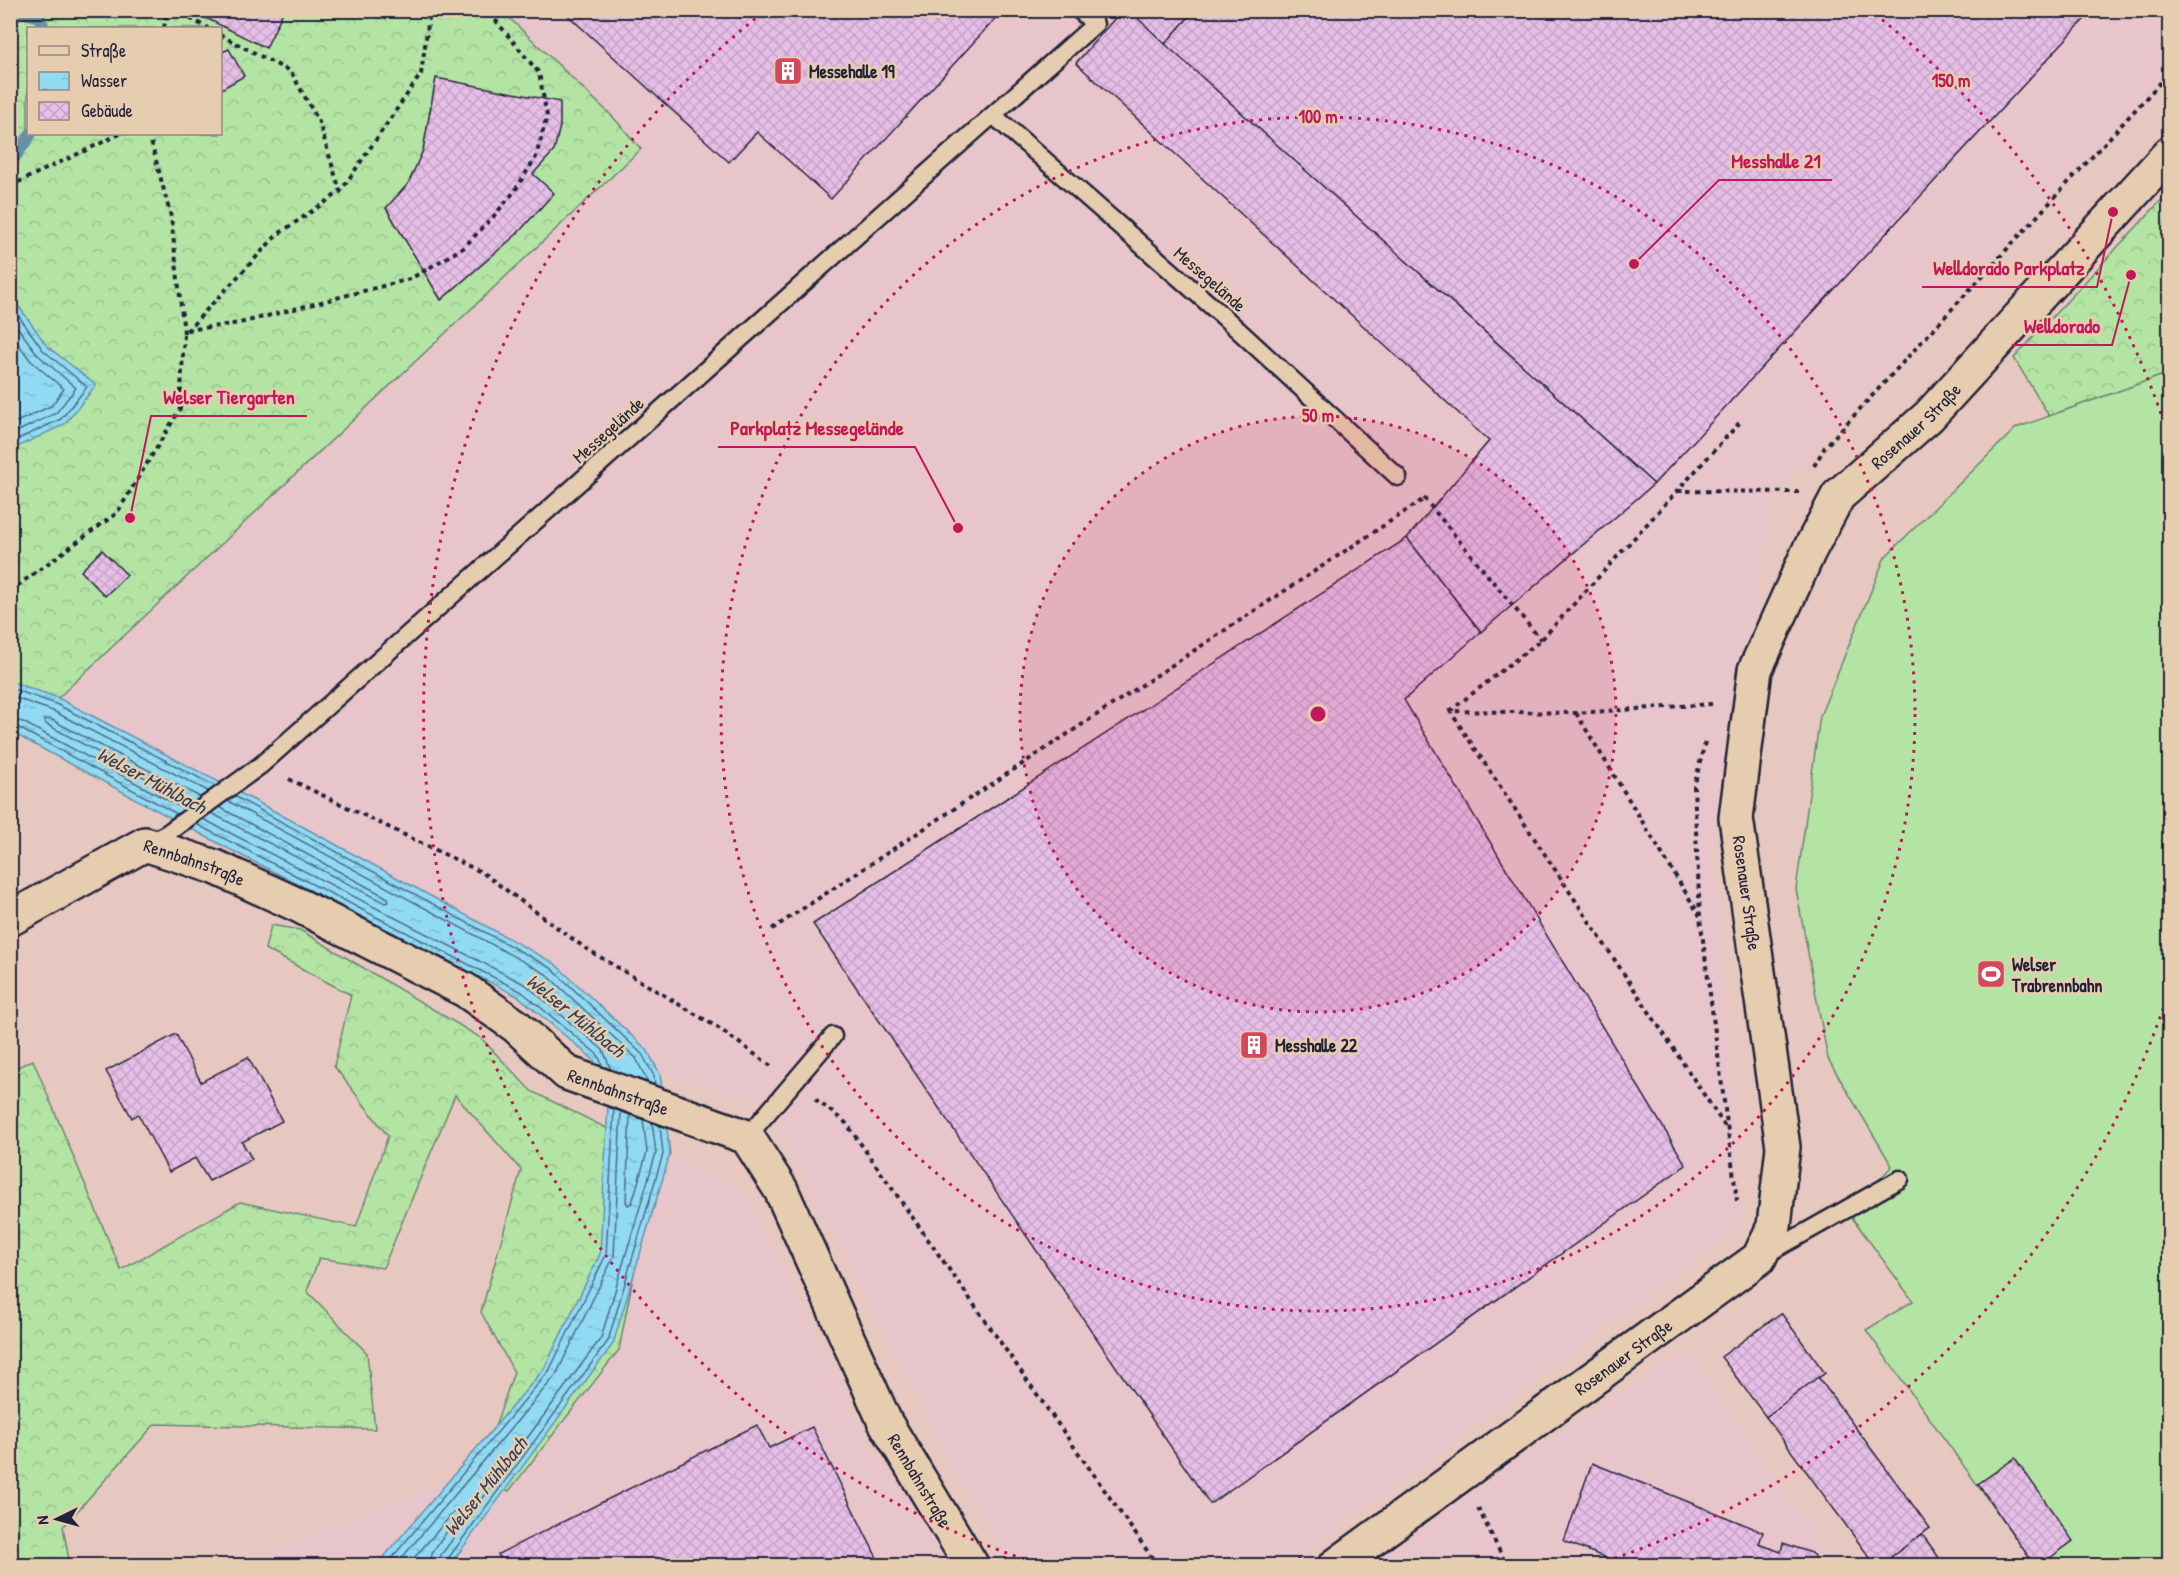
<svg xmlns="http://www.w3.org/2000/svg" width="2180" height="1576" font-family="'Patrick Hand',sans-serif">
<defs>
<pattern id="forest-crowns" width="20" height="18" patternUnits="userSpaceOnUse" patternTransform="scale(1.5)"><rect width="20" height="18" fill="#b3e4a4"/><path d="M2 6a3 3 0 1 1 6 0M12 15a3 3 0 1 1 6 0" fill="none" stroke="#9ac38e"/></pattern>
<pattern id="water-ripples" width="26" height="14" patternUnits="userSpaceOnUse" patternTransform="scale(1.5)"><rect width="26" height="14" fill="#91daf3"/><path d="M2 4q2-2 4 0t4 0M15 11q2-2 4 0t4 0" fill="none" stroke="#7dbbd1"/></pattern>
<pattern id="building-cross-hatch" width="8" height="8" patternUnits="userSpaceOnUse" patternTransform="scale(1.5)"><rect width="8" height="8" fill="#e6bee6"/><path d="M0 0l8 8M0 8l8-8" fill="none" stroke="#c5a3c6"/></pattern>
</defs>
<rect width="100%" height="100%" fill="#e7c8c0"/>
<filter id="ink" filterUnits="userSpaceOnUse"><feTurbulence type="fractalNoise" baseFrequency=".0167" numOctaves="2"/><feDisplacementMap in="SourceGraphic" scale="12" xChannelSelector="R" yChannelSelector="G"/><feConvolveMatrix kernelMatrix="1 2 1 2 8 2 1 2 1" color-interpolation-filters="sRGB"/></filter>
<g filter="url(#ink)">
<g fill="#e7c5cb">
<polygon points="502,11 2169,11 2169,70 1775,492 1712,849 1742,1225 1287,1565 1017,1565 977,1512 764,1102 660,1074 647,1050 261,804 58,698 641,149 613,117"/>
<polygon points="670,1154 741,1190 880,1461 954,1565 450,1566 613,1344"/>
<polygon points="1687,1351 1837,1565 1356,1566"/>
<polygon points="453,1479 377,1565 234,1565"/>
</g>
<g fill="url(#forest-crowns)" stroke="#6a8370" stroke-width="1.5" fill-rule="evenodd">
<path d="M11,11H502L613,117L641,149L58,698L11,737ZM28,28H220V134H28Z"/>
<polygon points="2169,192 2169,373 2049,416 2014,358"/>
<polygon points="271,925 300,930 481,1038 531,1091 657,1153 619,1350 509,1491 474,1487 514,1372 481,1312 521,1170 455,1095 383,1268 319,1258 307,1291 367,1353 375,1429 155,1424 63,1527 70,1565 11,1566 11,1070 33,1060 121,1270 240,1202 356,1227 388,1136 334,1066 351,995 265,949"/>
</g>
<polygon fill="#b3e4a4" stroke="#6a8370" stroke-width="1.5" points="2169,373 2169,1565 2035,1565 1866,1330 1913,1301 1848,1212 1892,1166 1828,1059 1796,889 1820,716 1885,557 2016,428"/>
<g fill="url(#water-ripples)" stroke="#6590a9" stroke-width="1.5">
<polygon points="10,294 47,346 96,385 65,424 11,450"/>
<polygon points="10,681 58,698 261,804 554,963 647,1050 660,1074 670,1154 613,1344 450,1565 377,1565 544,1369 600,1254 608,1105 594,1060 519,997 229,849 11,732"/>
</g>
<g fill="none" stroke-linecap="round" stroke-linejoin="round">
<g stroke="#4e6c85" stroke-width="1.5">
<polyline points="10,304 43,350 87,387 61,419 10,443"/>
<polyline points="10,317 38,355 76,388 56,413 10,435"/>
<polyline points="10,333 31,361 64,389 51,406 10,425"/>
<polyline points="10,688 56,704 215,786"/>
<polyline points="10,696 53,711 208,791"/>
<polyline points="10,719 23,722 184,809"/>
<polyline points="10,727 19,728 177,814"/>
<polyline points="234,796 551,968 642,1054 654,1076 655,1085"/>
<polyline points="228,801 546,974 636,1058 648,1083"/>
<polyline points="192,803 46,724 44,720 50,719 200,797"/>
<polyline points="211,813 385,903 389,902 388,898 219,807"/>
<polyline points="203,819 526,985 603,1050 611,1070"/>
<polyline points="196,824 522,992 598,1055 603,1067"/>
<polyline points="630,1115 626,1202 628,1205 632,1203 647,1152 643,1119"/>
<polyline points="385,1566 549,1371 606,1255 614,1109"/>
<polyline points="395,1566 556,1375 614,1256 621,1111"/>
<polyline points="407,1566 453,1513 457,1512 458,1516 433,1551 429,1566"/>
<polyline points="438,1566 441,1555 601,1338 656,1153 652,1122"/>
<polyline points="445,1566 447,1560 608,1341 663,1154 660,1125"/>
</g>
<g stroke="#6590a9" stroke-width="12">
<polyline points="17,10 39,17 44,28"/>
<polyline points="10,164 31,134"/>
</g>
</g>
<g fill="url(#building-cross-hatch)" stroke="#22223b" stroke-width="1.5">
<polygon points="190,10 284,10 266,48"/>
<polygon points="562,10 1003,10 831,199 757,132 729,162"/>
<polygon points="1122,10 1129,10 1654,484 1481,632 1407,538 1489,441 1076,63"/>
<polygon points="1129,10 1195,10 1165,44"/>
<polygon points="1195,10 2093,10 1654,484 1165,44"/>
<polygon points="229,49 244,76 220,90 220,53"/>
<polygon points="436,78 560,102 560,126 554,151 533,174 554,193 517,234 441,300 386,208 408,184 423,150"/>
<polygon points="1407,538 1481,632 1404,700 1686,1165 1210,1504 813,924"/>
<polygon points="102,550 127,575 105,596 81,571"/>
<polygon points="176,1034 201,1082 248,1057 282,1121 242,1142 252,1159 209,1181 195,1158 169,1172 138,1114 132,1118 106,1071"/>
<polygon points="1781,1313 1825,1373 1766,1417 1721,1357"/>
<polygon points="1818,1377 1930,1528 1880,1566 1876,1566 1766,1417"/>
<polygon points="757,1425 769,1448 812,1427 881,1566 503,1566 498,1554"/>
<polygon points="2015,1458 2073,1541 2039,1566 2035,1566 1978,1484"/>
<polygon points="1592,1463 1763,1532 1759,1544 1781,1552 1783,1543 1812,1553 1820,1566 1626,1566 1564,1541"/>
<polygon points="1922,1534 1945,1566 1898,1566 1891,1557"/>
</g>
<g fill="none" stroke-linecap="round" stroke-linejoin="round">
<g stroke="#22223b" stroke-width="21">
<g id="lane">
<polyline points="993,115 1225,318 1398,477"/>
<polyline points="148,843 166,834 261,765 1095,24 1079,10"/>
<polyline points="747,1137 833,1036"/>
<polyline points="1765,1255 1900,1179"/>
</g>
</g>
<g stroke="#22223b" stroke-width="38">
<g id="street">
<path id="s1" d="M10,919L145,844L215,867L300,906L465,990L516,1026L567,1073L747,1137L781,1190L885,1422L972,1566"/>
<path id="s2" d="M1335,1566L1759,1258L1774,1226L1783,1147L1736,818L1755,670L1809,551L1838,496L1929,416L2170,153"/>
</g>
</g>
<g stroke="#22223b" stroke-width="4" stroke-dasharray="4.5 4.5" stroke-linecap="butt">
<polyline points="174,10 208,28"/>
<polyline points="164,28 167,10"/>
<polyline points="220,35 291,72 319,122 340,191"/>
<polyline points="149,134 171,217 184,333"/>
<polyline points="10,186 120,134"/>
<polyline points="187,330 240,323 410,279 463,248 493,217 514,192 536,157 547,116 539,73 487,10"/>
<polyline points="1814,466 1825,447 2170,72"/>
<polyline points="1678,491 1799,492"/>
<polyline points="1424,498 1541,640"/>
<polyline points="10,591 117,513 180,409 184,334 277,235 340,192 421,74 430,10"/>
<polyline points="1712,704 1576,713 1450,711 1728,1131"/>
<polyline points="1450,711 1541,640 1742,420"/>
<polyline points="1576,713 1700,916"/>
<polyline points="1705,742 1694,787 1700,917 1737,1201"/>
<polyline points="289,779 483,873 585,948 717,1027 771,1066"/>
<polyline points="772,929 1424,499"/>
<polyline points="815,1099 846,1123 1158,1566"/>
<polyline points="1478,1508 1507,1566"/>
<polyline points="1290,1566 1299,1559"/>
</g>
<use href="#lane" stroke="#e7cdaf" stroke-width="16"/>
<use href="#street" stroke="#e7cdaf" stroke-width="33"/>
</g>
</g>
<circle cx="1318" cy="714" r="298" fill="#c2185b" fill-opacity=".12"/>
<g fill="none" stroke="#c2185b" stroke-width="3" stroke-dasharray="3 6">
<circle cx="1318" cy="714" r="298"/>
<circle cx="1318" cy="714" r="597"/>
<path d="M2169 991A895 895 0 0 1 1595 1565M1041 1565A895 895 0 0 1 761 14M1875 14A895 895 0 0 1 2169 437"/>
</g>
<defs>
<g id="building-square" transform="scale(1.5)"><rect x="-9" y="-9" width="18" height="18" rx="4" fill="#d1495b" stroke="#e7cdaf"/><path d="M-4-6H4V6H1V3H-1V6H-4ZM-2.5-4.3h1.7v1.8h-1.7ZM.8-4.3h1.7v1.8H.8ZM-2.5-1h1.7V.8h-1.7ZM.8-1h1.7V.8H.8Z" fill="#fff"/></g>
<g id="stadium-square" transform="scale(1.5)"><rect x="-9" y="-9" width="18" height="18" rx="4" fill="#d1495b" stroke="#e7cdaf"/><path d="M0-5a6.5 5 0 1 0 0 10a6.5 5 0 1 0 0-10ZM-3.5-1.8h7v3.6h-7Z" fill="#fff"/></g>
</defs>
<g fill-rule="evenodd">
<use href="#building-square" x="788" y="71"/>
<use href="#stadium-square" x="1991" y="974"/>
<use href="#building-square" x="1254" y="1045"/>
</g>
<g text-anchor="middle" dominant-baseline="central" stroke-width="5" stroke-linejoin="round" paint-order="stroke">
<g font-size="18" font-weight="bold" fill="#22223b" stroke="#e7cdaf" text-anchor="start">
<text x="809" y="71">Messehalle 19</text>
<text x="2012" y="964">Welser<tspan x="2012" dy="21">Trabrennbahn</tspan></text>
<text x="1275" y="1045">Messhalle 22</text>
</g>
<g font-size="18" fill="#22223b" stroke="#e7cdaf">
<text transform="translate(1210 279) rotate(41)">Messegelände</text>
<text stroke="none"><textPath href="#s2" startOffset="1418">Rosenauer Straße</textPath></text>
<text transform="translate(608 430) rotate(-42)">Messegelände</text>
<text stroke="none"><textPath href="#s1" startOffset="207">Rennbahnstraße</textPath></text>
<text transform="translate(1747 893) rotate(82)">Rosenauer Straße</text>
<text stroke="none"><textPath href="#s1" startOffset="693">Rennbahnstraße</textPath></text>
<text stroke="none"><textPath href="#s2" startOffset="356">Rosenauer Straße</textPath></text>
<text stroke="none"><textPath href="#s1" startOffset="1215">Rennbahnstraße</textPath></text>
</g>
<g font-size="20" font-style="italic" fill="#333e57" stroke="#e7cdaf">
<text transform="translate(152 780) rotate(28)">Welser Mühlbach</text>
<text transform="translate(576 1015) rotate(39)">Welser Mühlbach</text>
<text transform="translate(485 1486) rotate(-51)">Welser Mühlbach</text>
</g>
</g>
<circle cx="1318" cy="714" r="9" fill="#c2185b" stroke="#e7cdaf" stroke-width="3"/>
<g font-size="18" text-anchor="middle" font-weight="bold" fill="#c2185b" stroke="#e7cdaf" stroke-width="5" stroke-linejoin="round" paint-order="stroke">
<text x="1951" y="87">150 m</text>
<text x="1318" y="123">100 m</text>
<text x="1318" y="422">50 m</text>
</g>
<path fill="none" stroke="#c2185b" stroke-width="2" d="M1634 264L1719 180H1832M2113 212L2097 287H1922M2131 275L2112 345H2012M130 518L151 416H307M958 528L915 447H718"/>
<g fill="#c2185b" stroke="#e7cdaf" stroke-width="2">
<circle cx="1634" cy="264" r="6"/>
<circle cx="2113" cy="212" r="6"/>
<circle cx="2131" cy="275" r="6"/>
<circle cx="130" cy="518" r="6"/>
<circle cx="958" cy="528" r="6"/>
</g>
<g font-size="20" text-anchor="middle" font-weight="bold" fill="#c2185b" stroke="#e7cdaf" stroke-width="5" stroke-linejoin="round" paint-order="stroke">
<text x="1776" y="168">Messhalle 21</text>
<text x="2009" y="275">Welldorado Parkplatz</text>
<text x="2062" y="333">Welldorado</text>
<text x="229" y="404">Welser Tiergarten</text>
<text x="817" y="435">Parkplatz Messegelände</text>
</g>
<rect width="2180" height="1576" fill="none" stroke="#e7cdaf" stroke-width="36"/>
<rect x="18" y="18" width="2144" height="1540" fill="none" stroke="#22223b" stroke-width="2" filter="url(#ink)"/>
<rect x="27" y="27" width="195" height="108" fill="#e7cdaf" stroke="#988981" stroke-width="1.5"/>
<rect x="39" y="46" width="30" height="9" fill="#e7cdaf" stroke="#988981" stroke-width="1.5"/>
<text x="81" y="57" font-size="18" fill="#22223b">Straße</text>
<rect x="39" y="72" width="30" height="18" fill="url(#water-ripples)" stroke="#988981" stroke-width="1.5"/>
<text x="81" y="87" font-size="18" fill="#22223b">Wasser</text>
<rect x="39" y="102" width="30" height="18" fill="url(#building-cross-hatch)" stroke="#988981" stroke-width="1.5"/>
<text x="81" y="117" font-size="18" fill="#22223b">Gebäude</text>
<g transform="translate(57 1519) rotate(265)" stroke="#e7cdaf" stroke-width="4.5" paint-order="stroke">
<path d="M0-4.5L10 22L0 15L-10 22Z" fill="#22223b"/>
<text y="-9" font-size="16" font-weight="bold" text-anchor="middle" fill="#22223b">N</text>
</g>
</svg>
